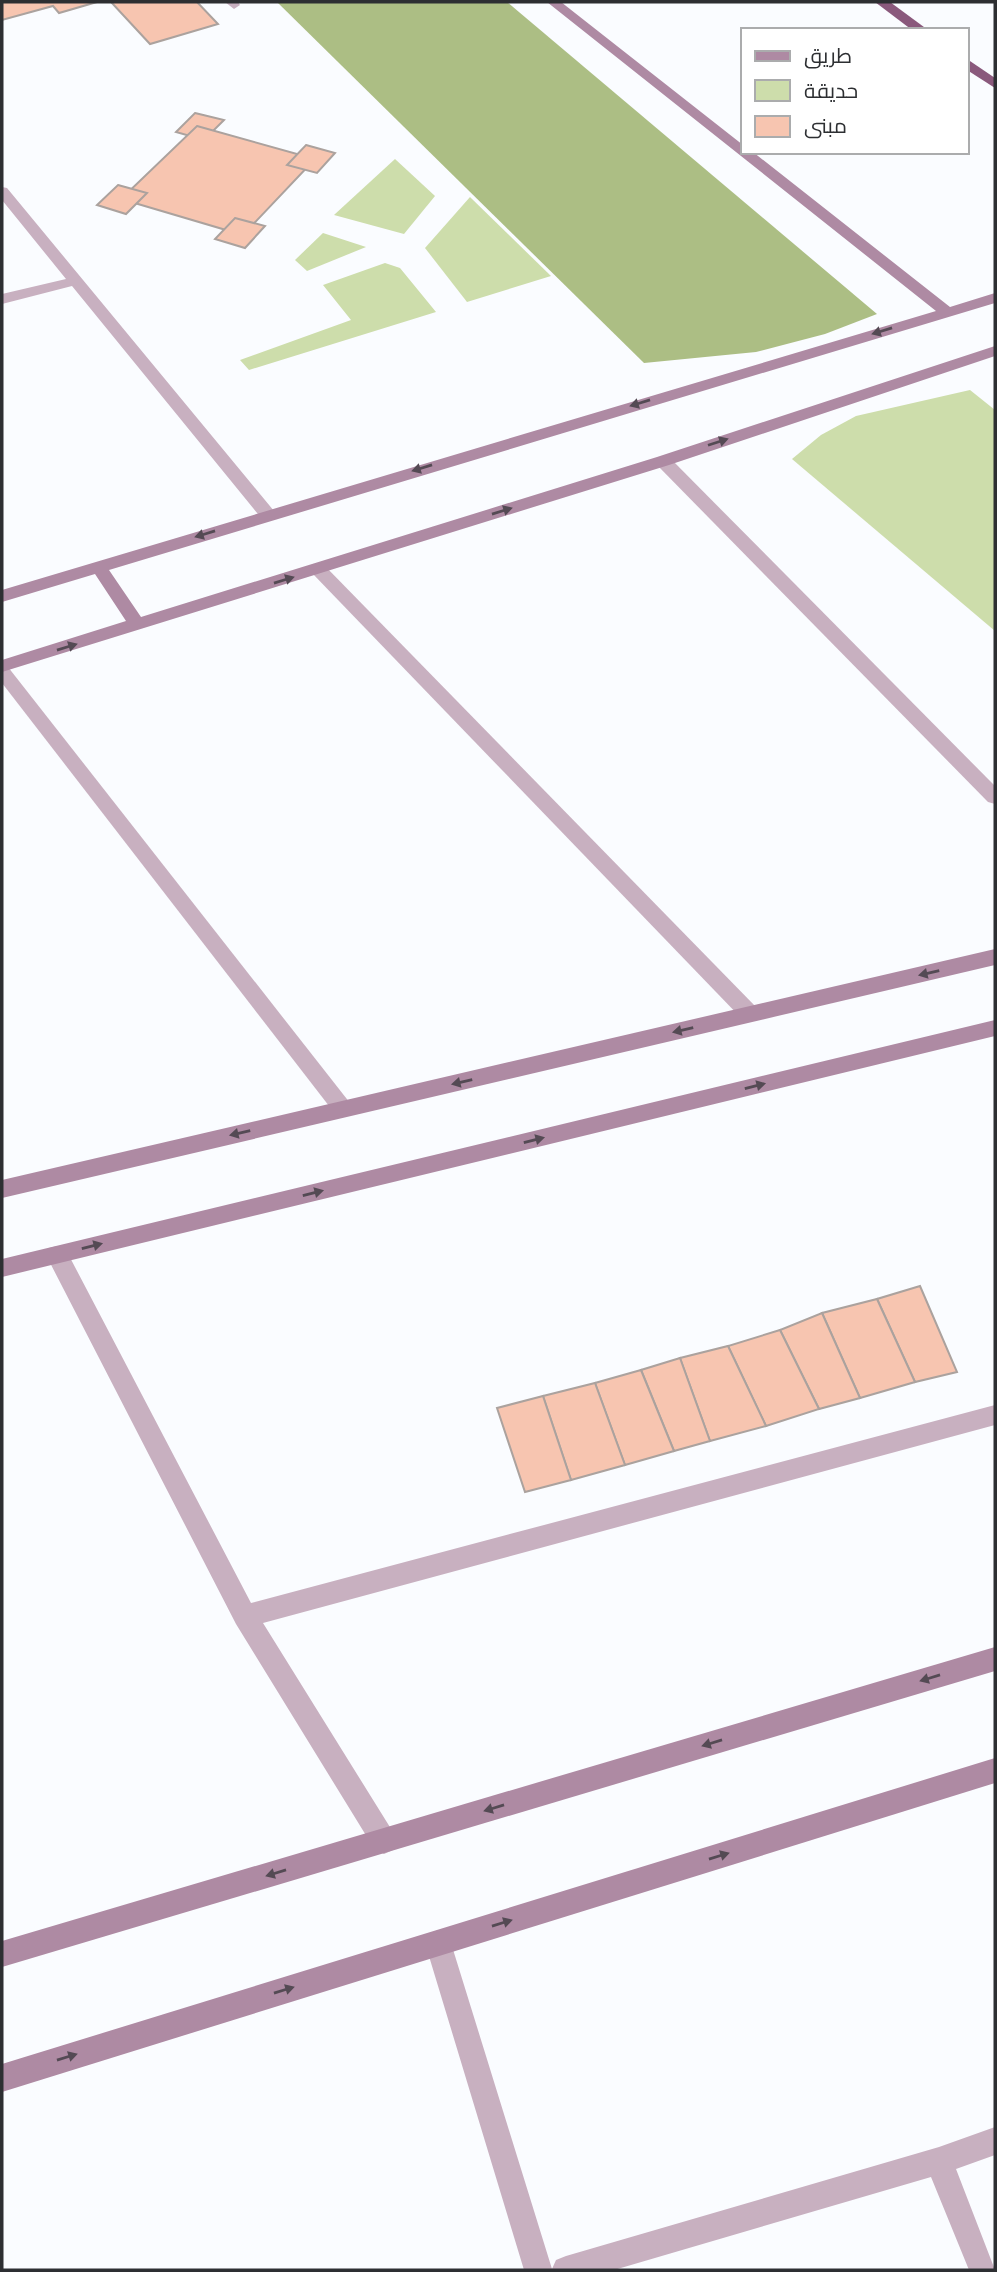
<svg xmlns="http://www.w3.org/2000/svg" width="997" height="2272" font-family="'Roboto Condensed',Cairo,sans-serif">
<rect width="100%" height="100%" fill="#fafcff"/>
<g fill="#cdddab">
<polygon points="395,159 435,196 404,234 334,215"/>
<polygon points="470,197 551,276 467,302 425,248"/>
<polygon points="323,233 366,247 307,271 295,260"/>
<polygon points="385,263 400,268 436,312 249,370 240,360 351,320 323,285"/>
<polygon points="970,390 995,410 995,631 792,459 821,435 856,416"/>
</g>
<polygon fill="#acbe84" points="277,2 507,2 877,314 825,334 756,352 644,363"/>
<g fill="#f7c5b0" stroke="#aba29e" stroke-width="2">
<polygon points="2,2 97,2 59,13 53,6 2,20"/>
<polygon points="111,2 197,2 218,24 150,44"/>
<polygon points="195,113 224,120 204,140 176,132"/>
<polygon points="197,126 315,159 243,235 121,199"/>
<polygon points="306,145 335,153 317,173 287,165"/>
<polygon points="118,185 147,193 126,214 97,205"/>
<polygon points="235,218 265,226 245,248 215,239"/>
<polygon points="920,1286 957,1372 915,1382 877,1299"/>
<polygon points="877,1299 915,1382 860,1398 822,1313"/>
<polygon points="822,1313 860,1398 819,1409 780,1330"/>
<polygon points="780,1330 819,1409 766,1426 728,1346"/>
<polygon points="728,1346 766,1426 710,1441 680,1358"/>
<polygon points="680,1358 710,1441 674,1451 641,1370"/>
<polygon points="641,1370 674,1451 625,1465 595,1383"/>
<polygon points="595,1383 625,1465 571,1480 543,1396"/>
<polygon points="543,1396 571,1480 525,1492 497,1408"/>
</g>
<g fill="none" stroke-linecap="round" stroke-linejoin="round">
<polygon fill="#c8b0c0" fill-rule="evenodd" points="225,2 238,2 240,5 234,9"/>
<g fill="#c8b0c0" fill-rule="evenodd">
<polygon points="2,187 7,188 274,511 274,519 262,519 72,286 2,304 2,294 66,279 2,200"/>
<polygon points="663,456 669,457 995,786 995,804 988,802 657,465 655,461"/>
<polygon points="318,563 324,565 757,1008 760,1014 757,1020 743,1020 312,573 309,569 312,565"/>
<polygon points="2,665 8,667 350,1103 353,1109 350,1115 343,1117 336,1115 2,683"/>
<polygon points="57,1246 65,1248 251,1603 995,1405 995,1425 263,1623 393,1832 397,1841 393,1850 384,1854 375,1850 236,1624 46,1255 49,1248"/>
<polygon points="438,1930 447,1934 451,1943 552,2269 556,2260 566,2256 939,2147 995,2127 995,2155 956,2169 995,2270 969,2270 931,2177 614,2270 524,2270 425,1943 429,1934"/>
</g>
<g fill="#ae8aa3" fill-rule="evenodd">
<polygon points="547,2 561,2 743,145 743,152 753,152 950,307 995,293 995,303 109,570 141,617 657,457 995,346 995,356 669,465 2,672 2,660 126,621 95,574 2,602 2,590 936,311"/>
<polygon points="995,949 995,965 2,1198 2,1180"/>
<polygon points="995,1020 995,1036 2,1277 2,1259"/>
<polygon points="995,1647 995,1671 2,1967 2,1941"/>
<polygon points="995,1758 995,1783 2,2092 2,2064"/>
</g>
<g fill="#8a597c" fill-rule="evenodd">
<polygon points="875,2 890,2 928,30 912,30"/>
<polygon points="967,59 995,78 995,88 967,70"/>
</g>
</g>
<defs><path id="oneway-solid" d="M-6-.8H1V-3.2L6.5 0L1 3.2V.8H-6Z" transform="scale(1.75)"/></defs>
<g fill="#544a54">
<use href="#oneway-solid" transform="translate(882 331) rotate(163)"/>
<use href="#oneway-solid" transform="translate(640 403) rotate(163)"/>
<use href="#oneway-solid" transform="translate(718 442) rotate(-18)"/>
<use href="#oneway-solid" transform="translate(422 468) rotate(163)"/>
<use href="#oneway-solid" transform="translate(502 511) rotate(-17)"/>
<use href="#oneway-solid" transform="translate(205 534) rotate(163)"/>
<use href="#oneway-solid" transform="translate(284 580) rotate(-17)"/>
<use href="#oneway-solid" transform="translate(67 647) rotate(-17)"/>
<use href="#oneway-solid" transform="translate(929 973) rotate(167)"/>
<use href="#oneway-solid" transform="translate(683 1030) rotate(167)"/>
<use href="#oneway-solid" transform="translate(462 1082) rotate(167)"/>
<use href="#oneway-solid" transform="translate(755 1086) rotate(-14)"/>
<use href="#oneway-solid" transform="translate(240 1133) rotate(167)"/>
<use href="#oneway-solid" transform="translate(534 1140) rotate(-14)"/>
<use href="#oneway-solid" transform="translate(313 1193) rotate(-14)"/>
<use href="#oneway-solid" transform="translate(92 1246) rotate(-14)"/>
<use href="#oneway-solid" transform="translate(930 1678) rotate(163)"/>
<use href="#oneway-solid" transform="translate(712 1743) rotate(163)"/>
<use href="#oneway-solid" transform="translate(494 1808) rotate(163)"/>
<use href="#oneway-solid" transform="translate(719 1856) rotate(-17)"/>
<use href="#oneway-solid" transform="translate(276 1873) rotate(163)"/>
<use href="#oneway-solid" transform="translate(502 1923) rotate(-17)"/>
<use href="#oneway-solid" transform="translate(284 1990) rotate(-17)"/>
<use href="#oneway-solid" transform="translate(67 2057) rotate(-17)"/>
</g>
<rect width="997" height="2272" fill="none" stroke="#2d2f32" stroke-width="7"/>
<rect x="741" y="28" width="228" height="126" fill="#ffffff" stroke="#abacad" stroke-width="2"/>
<rect x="755" y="51" width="35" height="10" fill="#ae8aa3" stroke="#abacad" stroke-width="2"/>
<text x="804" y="63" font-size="21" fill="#2d2f32">طريق</text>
<rect x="755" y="80" width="35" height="21" fill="#cdddab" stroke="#abacad" stroke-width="2"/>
<text x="804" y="98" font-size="21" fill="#2d2f32">حديقة</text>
<rect x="755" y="116" width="35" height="21" fill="#f7c5b0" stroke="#abacad" stroke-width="2"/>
<text x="804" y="133" font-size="21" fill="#2d2f32">مبنى</text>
</svg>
